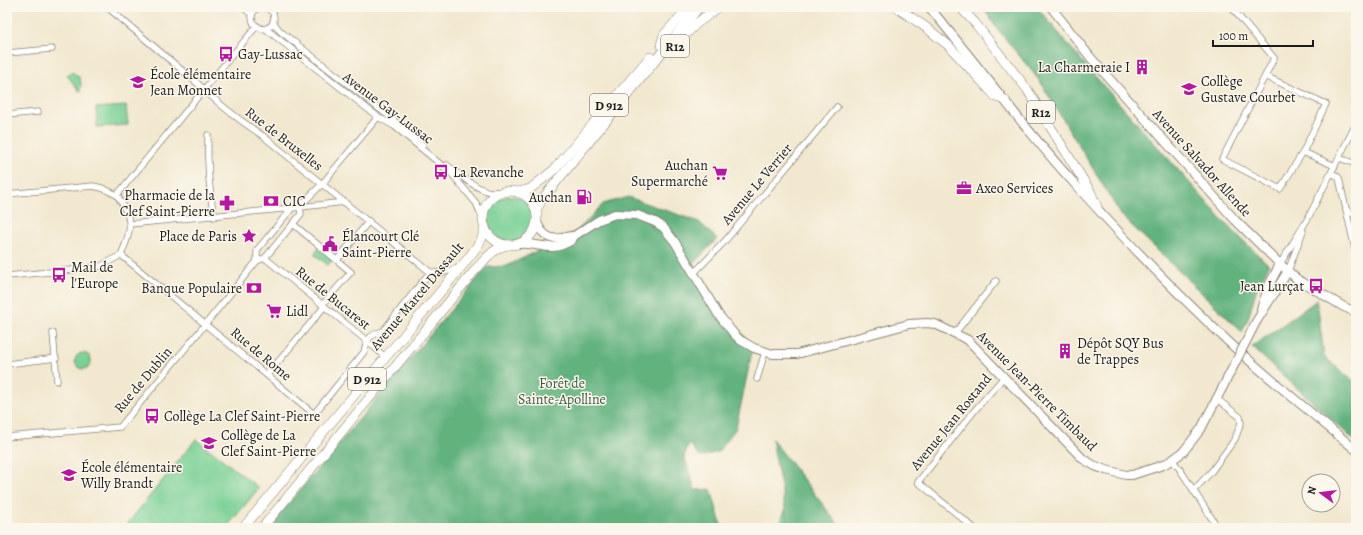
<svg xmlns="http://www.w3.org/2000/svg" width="1363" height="535" font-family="Alegreya,serif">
<rect width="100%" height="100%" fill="#fbf7ec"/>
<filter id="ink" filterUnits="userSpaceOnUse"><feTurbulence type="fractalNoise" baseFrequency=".025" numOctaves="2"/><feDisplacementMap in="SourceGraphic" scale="8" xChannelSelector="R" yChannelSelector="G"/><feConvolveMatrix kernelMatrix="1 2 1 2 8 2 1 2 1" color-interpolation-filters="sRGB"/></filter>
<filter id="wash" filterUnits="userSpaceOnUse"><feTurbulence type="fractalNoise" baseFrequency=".012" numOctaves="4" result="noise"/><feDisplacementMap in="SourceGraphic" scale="16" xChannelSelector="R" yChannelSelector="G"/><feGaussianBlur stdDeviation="0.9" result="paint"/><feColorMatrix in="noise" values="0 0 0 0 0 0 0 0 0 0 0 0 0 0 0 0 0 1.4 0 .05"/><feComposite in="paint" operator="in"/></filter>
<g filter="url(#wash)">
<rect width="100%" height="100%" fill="#f2e8cf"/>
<g fill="#79d094" stroke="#4a7658">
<polygon points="72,72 80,78 81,84 80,92 67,75"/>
<polygon points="126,106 128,125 97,127 96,108"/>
<circle cx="511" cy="219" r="23"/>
<polygon points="322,245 335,256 328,265 314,254"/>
<circle cx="83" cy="361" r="8"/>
<polygon points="196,439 259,488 226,528 124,528"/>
<polygon points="785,509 787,528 779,528"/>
</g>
<g fill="#62b27e" stroke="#3f674d">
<polygon points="983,7 1037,7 1087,67 1227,225 1269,265 1256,291 1248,319 1242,332 1121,215 1039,80 995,26"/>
<polygon points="628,197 699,222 717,239 690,267 694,275 753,347 736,428 718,452 700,457 689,443 684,456 695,490 711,489 722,528 268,528 487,267 507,266 577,231 603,204"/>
<polygon points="1317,300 1324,357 1356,383 1356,442 1252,347"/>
<polygon points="772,439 841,528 787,528 785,509"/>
</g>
</g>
<g filter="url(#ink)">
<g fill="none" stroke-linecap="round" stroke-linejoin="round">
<g stroke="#878276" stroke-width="7">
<g id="street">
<path d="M107,7L196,82C216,102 239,120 263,136L430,272L442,273L461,267"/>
<polyline points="243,7 252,15"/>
<path d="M260,7C252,10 250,17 254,24L262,29C272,28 276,22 273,13L267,7"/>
<polyline points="1231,7 1274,58 1265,76"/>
<polyline points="273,22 280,31 390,117 423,145"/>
<polyline points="266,29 378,117 394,126 439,163 451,173 476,203 483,219"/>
<polyline points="7,53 52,49"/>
<polyline points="7,115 38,112"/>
<path d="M208,135C207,161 209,190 214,217"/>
<polyline points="1303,152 1280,189 1222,159 1265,76 1326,104 1303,152 1335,166"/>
<polyline points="1339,158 1356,164"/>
<path d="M447,165C458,174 477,190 491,192C496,192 500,192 504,191"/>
<polyline points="1331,173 1337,176 1339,178 1355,249 1356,251"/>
<polyline points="7,194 93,186 102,188 117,195"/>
<polyline points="117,195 229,59 256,27"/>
<path d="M117,195C133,220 133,228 121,255"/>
<polyline points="345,202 292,208 257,250 257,261 265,258 301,214 300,206 322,184 378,117"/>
<polyline points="1346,209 1356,216"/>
<polyline points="130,224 292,208"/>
<polyline points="293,224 351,272 322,305"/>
<path d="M121,255L314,414L364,352C367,339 369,335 383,331L430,272"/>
<polyline points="265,258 367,341 385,357"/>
<polyline points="337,260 369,221"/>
<polyline points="1280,264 1307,220 1356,124"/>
<polyline points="1288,271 1303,231"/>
<polyline points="694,273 725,241 837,107"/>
<polyline points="7,276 83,269 101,266 121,255"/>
<polyline points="53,333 57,381"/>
<polyline points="955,333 996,281"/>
<polyline points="7,364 56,358"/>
<polyline points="267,375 324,307"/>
<polyline points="757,379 765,352"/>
<polyline points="7,437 120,427 199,332 257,261"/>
<polyline points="1172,460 1179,468 1218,528"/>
<polyline points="1193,491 1211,472 1235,439 1241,423 1240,417 1217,399"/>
<polyline points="974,528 918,482 975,410 1004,377"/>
</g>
</g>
<g stroke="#878276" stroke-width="10">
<g id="secondary">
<path d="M929,7C978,65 1022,126 1073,182C1124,239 1177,294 1233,346C1273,382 1315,416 1356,450"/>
<polyline points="1051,7 1091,58 1235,220 1280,264 1297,279 1344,307 1356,312"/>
<path d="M537,222C540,232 549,241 561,238C566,237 569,236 574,236L599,220L615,214L637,215L655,222L663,227L675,242L718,314L734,334L740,340L754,348L773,354H797L909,324L927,323L935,324L968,340L1083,459L1095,466L1106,470L1126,475H1132L1163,465L1172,460L1183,452L1201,429L1230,373"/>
<path d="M517,244C541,241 548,255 572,240L574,236"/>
<polyline points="1261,309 1269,285 1280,264"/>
<polyline points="1256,322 1288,271"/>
</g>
</g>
<g stroke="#878276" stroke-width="10">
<g id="primary">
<polyline points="896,7 924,26 948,45 977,76 996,97 1005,100"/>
<polyline points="960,7 975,23 1027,89 1090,191 1097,207"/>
<polyline points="661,45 664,35 689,7"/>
<polyline points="670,50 697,23 719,7"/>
<circle cx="510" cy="218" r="27"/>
<polyline points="518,192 530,189 554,170 650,57"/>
<polyline points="536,210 544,197 699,7"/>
<path d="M243,528L461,267C470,255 483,243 485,227"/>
<path d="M262,528L476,269C485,260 494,247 508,245"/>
</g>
</g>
<use href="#street" stroke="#fff" stroke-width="5.5"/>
<use href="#secondary" stroke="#fff" stroke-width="8"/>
<use href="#primary" stroke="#fff" stroke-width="9"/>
<g stroke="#878276" stroke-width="10" stroke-linecap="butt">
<polyline id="secondary-bridge" points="1230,373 1256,322"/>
</g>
<use href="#secondary-bridge" stroke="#fff" stroke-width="8"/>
</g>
</g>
<defs>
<g id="bus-bare" transform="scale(1.2)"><path d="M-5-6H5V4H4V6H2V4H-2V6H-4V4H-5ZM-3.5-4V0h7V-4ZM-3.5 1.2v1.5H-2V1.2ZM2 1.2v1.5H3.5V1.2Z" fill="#b5179e" stroke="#fbf7ec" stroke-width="2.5" paint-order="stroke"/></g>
<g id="building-bare" transform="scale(1.2)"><path d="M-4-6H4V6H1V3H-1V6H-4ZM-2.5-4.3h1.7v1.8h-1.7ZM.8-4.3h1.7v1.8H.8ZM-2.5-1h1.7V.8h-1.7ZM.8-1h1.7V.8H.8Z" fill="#b5179e" stroke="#fbf7ec" stroke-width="2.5" paint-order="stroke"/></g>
<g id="school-bare" transform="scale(1.2)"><path d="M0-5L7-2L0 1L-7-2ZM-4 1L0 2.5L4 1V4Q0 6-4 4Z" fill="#b5179e" stroke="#fbf7ec" stroke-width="2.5" paint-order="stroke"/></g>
<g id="supermarket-bare" transform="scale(1.2)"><path d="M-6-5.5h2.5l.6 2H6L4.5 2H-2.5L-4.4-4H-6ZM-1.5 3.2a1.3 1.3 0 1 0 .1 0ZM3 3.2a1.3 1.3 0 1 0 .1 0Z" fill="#b5179e" stroke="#fbf7ec" stroke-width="2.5" paint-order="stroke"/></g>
<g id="office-bare" transform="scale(1.2)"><path d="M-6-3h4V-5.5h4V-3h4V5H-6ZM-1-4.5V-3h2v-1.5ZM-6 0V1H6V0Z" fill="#b5179e" stroke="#fbf7ec" stroke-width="2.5" paint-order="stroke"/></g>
<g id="fuel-bare" transform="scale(1.2)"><path d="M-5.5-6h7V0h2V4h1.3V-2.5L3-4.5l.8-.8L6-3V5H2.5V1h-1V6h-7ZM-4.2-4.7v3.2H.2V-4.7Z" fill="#b5179e" stroke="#fbf7ec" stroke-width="2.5" paint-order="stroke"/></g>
<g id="bank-bare" transform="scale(1.2)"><path d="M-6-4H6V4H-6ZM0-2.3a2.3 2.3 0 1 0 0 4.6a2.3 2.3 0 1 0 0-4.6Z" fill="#b5179e" stroke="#fbf7ec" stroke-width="2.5" paint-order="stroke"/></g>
<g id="pharmacy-bare" transform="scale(1.2)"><path d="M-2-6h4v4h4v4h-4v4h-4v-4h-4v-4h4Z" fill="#b5179e" stroke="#fbf7ec" stroke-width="2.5" paint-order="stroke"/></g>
<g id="sight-bare" transform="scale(1.2)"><path d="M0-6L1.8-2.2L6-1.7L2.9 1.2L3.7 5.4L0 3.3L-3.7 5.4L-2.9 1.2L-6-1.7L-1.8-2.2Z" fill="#b5179e" stroke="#fbf7ec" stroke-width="2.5" paint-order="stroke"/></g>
<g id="civic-bare" transform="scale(1.2)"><path d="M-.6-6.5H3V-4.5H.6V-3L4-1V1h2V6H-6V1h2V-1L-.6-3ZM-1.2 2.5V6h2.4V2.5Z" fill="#b5179e" stroke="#fbf7ec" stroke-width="2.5" paint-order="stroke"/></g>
</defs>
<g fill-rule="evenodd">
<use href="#bus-bare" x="226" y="54"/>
<use href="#building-bare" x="1142" y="67"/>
<use href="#school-bare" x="138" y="82"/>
<use href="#school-bare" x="1189" y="89"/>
<use href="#bus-bare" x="441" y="172"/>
<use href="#supermarket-bare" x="720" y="173"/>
<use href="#office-bare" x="964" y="188"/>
<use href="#fuel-bare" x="584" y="197"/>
<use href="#bank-bare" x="271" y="201"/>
<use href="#pharmacy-bare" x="227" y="203"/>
<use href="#sight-bare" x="249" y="236"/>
<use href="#civic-bare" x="330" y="244"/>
<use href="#bus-bare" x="59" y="275"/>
<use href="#bus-bare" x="1316" y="286"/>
<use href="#bank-bare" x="254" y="288"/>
<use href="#supermarket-bare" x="274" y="311"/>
<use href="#building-bare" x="1065" y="351"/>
<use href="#bus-bare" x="152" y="416"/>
<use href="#school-bare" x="209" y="443"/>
<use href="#school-bare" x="69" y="475"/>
</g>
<g text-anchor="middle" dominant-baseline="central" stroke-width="3" stroke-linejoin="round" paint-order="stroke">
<g fill="#fbf7ec" stroke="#5f5e5a" stroke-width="1">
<rect x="661" y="35" width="28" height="22" rx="3"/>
<rect x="590" y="94" width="38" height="22" rx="3"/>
<rect x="1027" y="101" width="28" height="22" rx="3"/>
<rect x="348" y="368" width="38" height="22" rx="3"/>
</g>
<g font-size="13" font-weight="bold" fill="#1c1c1c">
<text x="675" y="46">R12</text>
<text x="609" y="105">D 912</text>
<text x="1041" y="112">R12</text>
<text x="367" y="379">D 912</text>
</g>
<g font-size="14" fill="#1c1c1c" stroke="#fbf7ec" text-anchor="start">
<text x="238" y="54">Gay-Lussac</text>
<text x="1130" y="67" text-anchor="end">La Charmeraie I</text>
<text x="150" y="74">École élémentaire<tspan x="150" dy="16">Jean Monnet</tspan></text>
<text x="1201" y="81">Collège<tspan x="1201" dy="16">Gustave Courbet</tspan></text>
<text x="708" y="165" text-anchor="end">Auchan<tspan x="708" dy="16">Supermarché</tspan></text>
<text x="453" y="172">La Revanche</text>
<text x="976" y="188">Axeo Services</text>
<text x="215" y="195" text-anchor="end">Pharmacie de la<tspan x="215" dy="16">Clef Saint-Pierre</tspan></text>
<text x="572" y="197" text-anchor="end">Auchan</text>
<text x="283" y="201">CIC</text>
<text x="237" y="236" text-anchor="end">Place de Paris</text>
<text x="342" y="236">Élancourt Clé<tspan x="342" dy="16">Saint-Pierre</tspan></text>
<text x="71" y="267">Mail de<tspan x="71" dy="16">l'Europe</tspan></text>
<text x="1304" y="286" text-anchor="end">Jean Lurçat</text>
<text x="242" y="288" text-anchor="end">Banque Populaire</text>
<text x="286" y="311">Lidl</text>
<text x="1077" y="343">Dépôt SQY Bus<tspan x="1077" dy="16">de Trappes</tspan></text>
<text x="164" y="416">Collège La Clef Saint-Pierre</text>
<text x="221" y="435">Collège de La<tspan x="221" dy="16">Clef Saint-Pierre</tspan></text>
<text x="81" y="467">École élémentaire<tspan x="81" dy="16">Willy Brandt</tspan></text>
</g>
<g font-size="14" fill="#1c1c1c" stroke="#fbf7ec">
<text transform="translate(388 108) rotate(37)">Avenue Gay-Lussac</text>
<text transform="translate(284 139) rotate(38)">Rue de Bruxelles</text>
<text transform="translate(1202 163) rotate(48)">Avenue Salvador Allende</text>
<text transform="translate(757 184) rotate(-50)">Avenue Le Verrier</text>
<text transform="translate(417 296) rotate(-50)">Avenue Marcel Dassault</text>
<text transform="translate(333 298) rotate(39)">Rue de Bucarest</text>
<text transform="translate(261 354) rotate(40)">Rue de Rome</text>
<text transform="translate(143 380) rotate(-50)">Rue de Dublin</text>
<text transform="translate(1037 391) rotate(45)">Avenue Jean-Pierre Timbaud</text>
<text transform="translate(951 422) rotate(-51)">Avenue Jean Rostand</text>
</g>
<g font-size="14" fill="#3d5b46" stroke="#fbf7ec">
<text x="562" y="383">Forêt de<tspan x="562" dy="16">Sainte-Apolline</tspan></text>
</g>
</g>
<rect width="1363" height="535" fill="none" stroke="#fbf7ec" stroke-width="24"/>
<g transform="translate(1321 493) rotate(285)"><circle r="19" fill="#fbf7ec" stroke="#a29f99"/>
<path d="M0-3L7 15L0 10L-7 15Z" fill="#b5179e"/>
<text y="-6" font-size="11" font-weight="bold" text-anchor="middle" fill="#1c1c1c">N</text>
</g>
<path d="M1213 40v6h100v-6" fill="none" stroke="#1c1c1c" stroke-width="2"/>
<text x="1219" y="40" font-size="12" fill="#1c1c1c" stroke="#fbf7ec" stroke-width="3" paint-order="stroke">100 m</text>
</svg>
